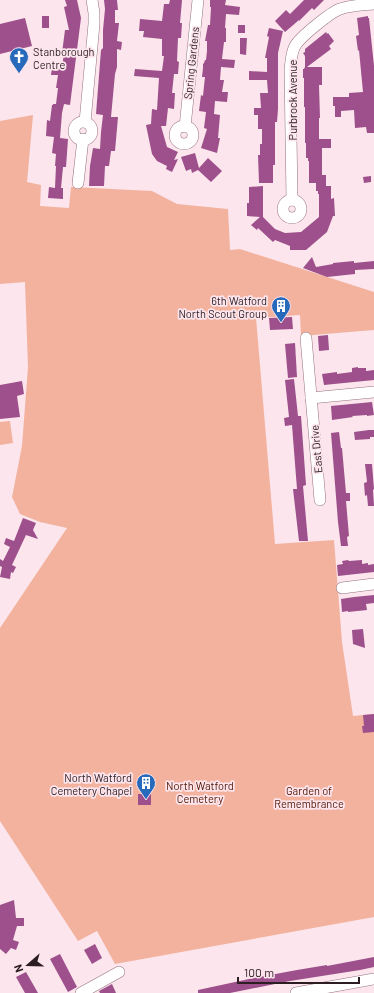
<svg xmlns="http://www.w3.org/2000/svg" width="374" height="993" font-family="Barlow,sans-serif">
<rect width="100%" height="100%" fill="#fce5ec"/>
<g fill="#f2b29e">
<polygon points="33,115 27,182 41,185 40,206 69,208 71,187 152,191 177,204 228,209 230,250 240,249 374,292 374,330 301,336 300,315 256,318 275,544 334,540 342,642 353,716 374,714 374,917 115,964 97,931 78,941 0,821 0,628 67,528 40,522 20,514 12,497 22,446 28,367 25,282 0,284 0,121"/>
<polygon points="10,421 13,443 0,445 0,422"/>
</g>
<g fill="#9d508b">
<polygon points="65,0 77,0 81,18 70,105 64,104 62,113 60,138 68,139 66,167 63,167 61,188 63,188 63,199 48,198 49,187 55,188 56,166 55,166 56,154 52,153 54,137 46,136 47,120 50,121 52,105 53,105 53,104 56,104 58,88 56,88 58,75 51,75 52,67 62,68 64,53 62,53 65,30 69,30 64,7 67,6"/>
<polygon points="104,0 117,0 118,10 115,10 115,23 119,23 117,41 122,42 121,50 117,49 117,67 115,74 111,117 118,117 115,151 111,151 109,166 105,166 104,186 89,186 90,166 93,148 100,149 101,132 103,115 96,114 101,50 103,48 103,30 105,9"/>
<polygon points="170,0 182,0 180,23 182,23 181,38 178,38 177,61 179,62 178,74 174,74 172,93 175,93 174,109 168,108 166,126 161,126 167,147 178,152 174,160 178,159 172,172 166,169 167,166 157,161 152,154 146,125 151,124 152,109 157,110 159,78 134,76 135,69 162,71 164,56 162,56 162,39 143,37 144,31 139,31 140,19 162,21 164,4 169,4"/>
<polygon points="210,0 226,0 225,5 240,7 239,15 226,14 225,28 226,28 226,42 224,42 222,59 235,60 234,68 221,67 220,80 224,80 222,92 228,92 227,102 215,101 214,114 220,115 218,138 220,138 217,153 201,148 207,129 204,128 206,112 199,111 201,95 203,96 204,86 205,77 202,77 203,68 203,64 204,63 205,60 206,60 207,51 207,41 205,41 208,25 210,25 211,7 210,7"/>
<polygon points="304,0 324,0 314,10 312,8 299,21 299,20 285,32 275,21 286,10 290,14"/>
<rect x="42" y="16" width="7" height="12"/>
<polygon points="368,16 368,18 369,18 374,66 374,133 367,133 366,127 355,128 354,110 341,111 341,117 335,117 335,106 333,106 333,97 349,97 349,93 363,92 359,50 358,51 356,36 359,35 357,18"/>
<polygon points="25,18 32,46 0,54 0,24"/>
<rect x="238" y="25" width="7" height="8"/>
<polygon points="269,28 283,31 278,53 278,109 277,122 275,122 275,165 273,165 273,183 259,183 258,155 260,155 260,144 262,144 262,129 258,129 258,115 254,115 254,108 261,108 260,93 268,93 267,80 249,80 249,71 267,72 267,58 265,58 269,37 267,36"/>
<polygon points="326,32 327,34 328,33 334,41 329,46 331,49 307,67 322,67 322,85 319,85 320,118 319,118 319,139 331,139 331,148 322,148 322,175 326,175 326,186 331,186 331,199 334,198 335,216 333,216 327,232 306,250 290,250 290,246 275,240 273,242 258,228 257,230 251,225 260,217 247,216 247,203 249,203 249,187 263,186 263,217 275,229 285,233 301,232 319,217 319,194 318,194 318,191 316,191 316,183 309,183 309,161 308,161 308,158 306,158 306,143 305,143 305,107 304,107 304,78 303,78 303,69 304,69 305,67 305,56 303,53 305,52 305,49"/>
<polygon points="240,38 247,38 246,55 240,54"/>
<polygon points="195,153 199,168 208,158 222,171 211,182 198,170 192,173 191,169 186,171 181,157"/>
<polygon points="371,176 371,182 364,183 363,177"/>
<polygon points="312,257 316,267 333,264 333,263 354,261 354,263 374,261 374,269 355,270 355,274 327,277 303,268"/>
<polygon points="292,317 293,329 270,330 269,318"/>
<polygon points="328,335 329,350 319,351 318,336"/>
<polygon points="295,343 297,377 288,378 285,344"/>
<polygon points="358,367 358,368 366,368 366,371 374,370 374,380 324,385 322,374 337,372 337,374 352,372 352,368"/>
<polygon points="294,379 298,416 301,416 306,485 303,486 308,541 299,541 293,489 297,489 292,425 285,426 284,418 289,417 285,380"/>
<polygon points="22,381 24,394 17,396 20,417 0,419 0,385"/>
<polygon points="372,402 374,415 367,416 367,415 352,416 353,417 332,420 331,406"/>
<polygon points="369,430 374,430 374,437 370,437 370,439 355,440 354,432"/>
<polygon points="339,432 341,448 342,448 346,493 350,493 350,501 346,501 349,536 347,537 348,546 341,546 338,522 331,433"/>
<polygon points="365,464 372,464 374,489 373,490 374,506 368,506 367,495 365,496 364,483 367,482"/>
<polygon points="23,518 36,523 33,530 38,539 26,535 12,565 16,567 13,573 11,572 10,579 0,577 2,567 0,566 0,559 3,561 10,547 4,544 6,538 14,541"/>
<polygon points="348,560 349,561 362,560 362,564 368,563 368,565 374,564 374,572 338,576 337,565 343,564 342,561"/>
<polygon points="374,595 374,603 366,604 367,610 348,612 348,611 342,612 341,599 354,597"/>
<polygon points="363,629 365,648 353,644 352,630"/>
<polygon points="374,714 374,732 363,733 362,726 364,726 363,715"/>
<rect x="138" y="794" width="13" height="11"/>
<polygon points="14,900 16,918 24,918 24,926 17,926 13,940 19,942 16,950 11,948 6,954 0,949 0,905"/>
<polygon points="95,944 102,958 92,964 84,950"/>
<polygon points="60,954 77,987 68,992 50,959"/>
<polygon points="374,957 374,967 360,970 290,981 230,993 198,993 198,990 249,979 297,970 327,965 327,966"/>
<polygon points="26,972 38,993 25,993 16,977"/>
<polygon points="112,984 116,993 100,993 99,991"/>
</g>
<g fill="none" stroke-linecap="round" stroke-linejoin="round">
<g stroke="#95737e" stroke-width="12">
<g id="minor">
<polyline points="85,122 94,24 94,13 92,0"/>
<circle cx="83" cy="131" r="9"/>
<circle cx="184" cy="135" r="9"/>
<polyline points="185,127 198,0"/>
<polyline points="78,183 83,139"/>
<circle cx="292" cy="209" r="9"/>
<path d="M292,200L290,70C291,62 291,53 295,46C300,37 331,12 340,9C351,5 363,5 374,4"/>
<polyline points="306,338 320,500"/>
<polyline points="311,398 374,392"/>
<polyline points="342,588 374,584"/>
<polyline points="81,993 119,972"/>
<polyline points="296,993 374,979"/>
</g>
</g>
<use href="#minor" stroke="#fff" stroke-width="11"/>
</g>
<defs>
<g id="church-pin" transform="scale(1)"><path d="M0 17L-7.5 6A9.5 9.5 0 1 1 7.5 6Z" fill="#276abb" stroke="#fce5ec"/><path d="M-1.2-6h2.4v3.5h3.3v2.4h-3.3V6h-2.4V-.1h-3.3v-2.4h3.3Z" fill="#fff"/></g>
<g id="building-pin" transform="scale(1)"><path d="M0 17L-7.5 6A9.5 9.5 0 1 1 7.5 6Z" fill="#276abb" stroke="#fce5ec"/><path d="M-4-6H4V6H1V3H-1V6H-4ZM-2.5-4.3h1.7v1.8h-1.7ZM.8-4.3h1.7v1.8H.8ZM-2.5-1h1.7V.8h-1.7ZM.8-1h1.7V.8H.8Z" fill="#fff"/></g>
</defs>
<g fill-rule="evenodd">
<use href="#church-pin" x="19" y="57"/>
<use href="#building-pin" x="281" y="306"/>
<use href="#building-pin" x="146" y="783"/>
</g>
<g text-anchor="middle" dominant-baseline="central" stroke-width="3.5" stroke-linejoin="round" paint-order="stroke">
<g font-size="11" fill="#2b1d22" stroke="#fce5ec" text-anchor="end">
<text x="33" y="51" text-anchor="start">Stanborough<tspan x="33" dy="13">Centre</tspan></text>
<text x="267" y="300">6th Watford<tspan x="267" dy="13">North Scout Group</tspan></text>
<text x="132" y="777">North Watford<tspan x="132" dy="13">Cemetery Chapel</tspan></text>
</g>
<g font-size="11" fill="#2b1d22" stroke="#fce5ec">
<text transform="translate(191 63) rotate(-84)">Spring Gardens</text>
<text transform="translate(292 100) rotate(-90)">Purbrock Avenue</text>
<text transform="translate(316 449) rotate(-95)">East Drive</text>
</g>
<g font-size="11" fill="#521602" stroke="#fce5ec">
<text x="200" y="785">North Watford<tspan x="200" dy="13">Cemetery</tspan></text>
<text x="309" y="790">Garden of<tspan x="309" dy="13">Remembrance</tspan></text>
</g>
</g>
<g transform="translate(28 965) rotate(250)" stroke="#fce5ec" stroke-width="3" paint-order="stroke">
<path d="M0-3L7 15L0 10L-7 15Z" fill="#2b1d22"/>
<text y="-6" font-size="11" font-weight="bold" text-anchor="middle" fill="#2b1d22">N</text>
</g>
<path d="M238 977v6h121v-6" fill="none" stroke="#2b1d22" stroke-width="2"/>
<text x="244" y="977" font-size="12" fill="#2b1d22" stroke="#fce5ec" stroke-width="3" paint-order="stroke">100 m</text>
</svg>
